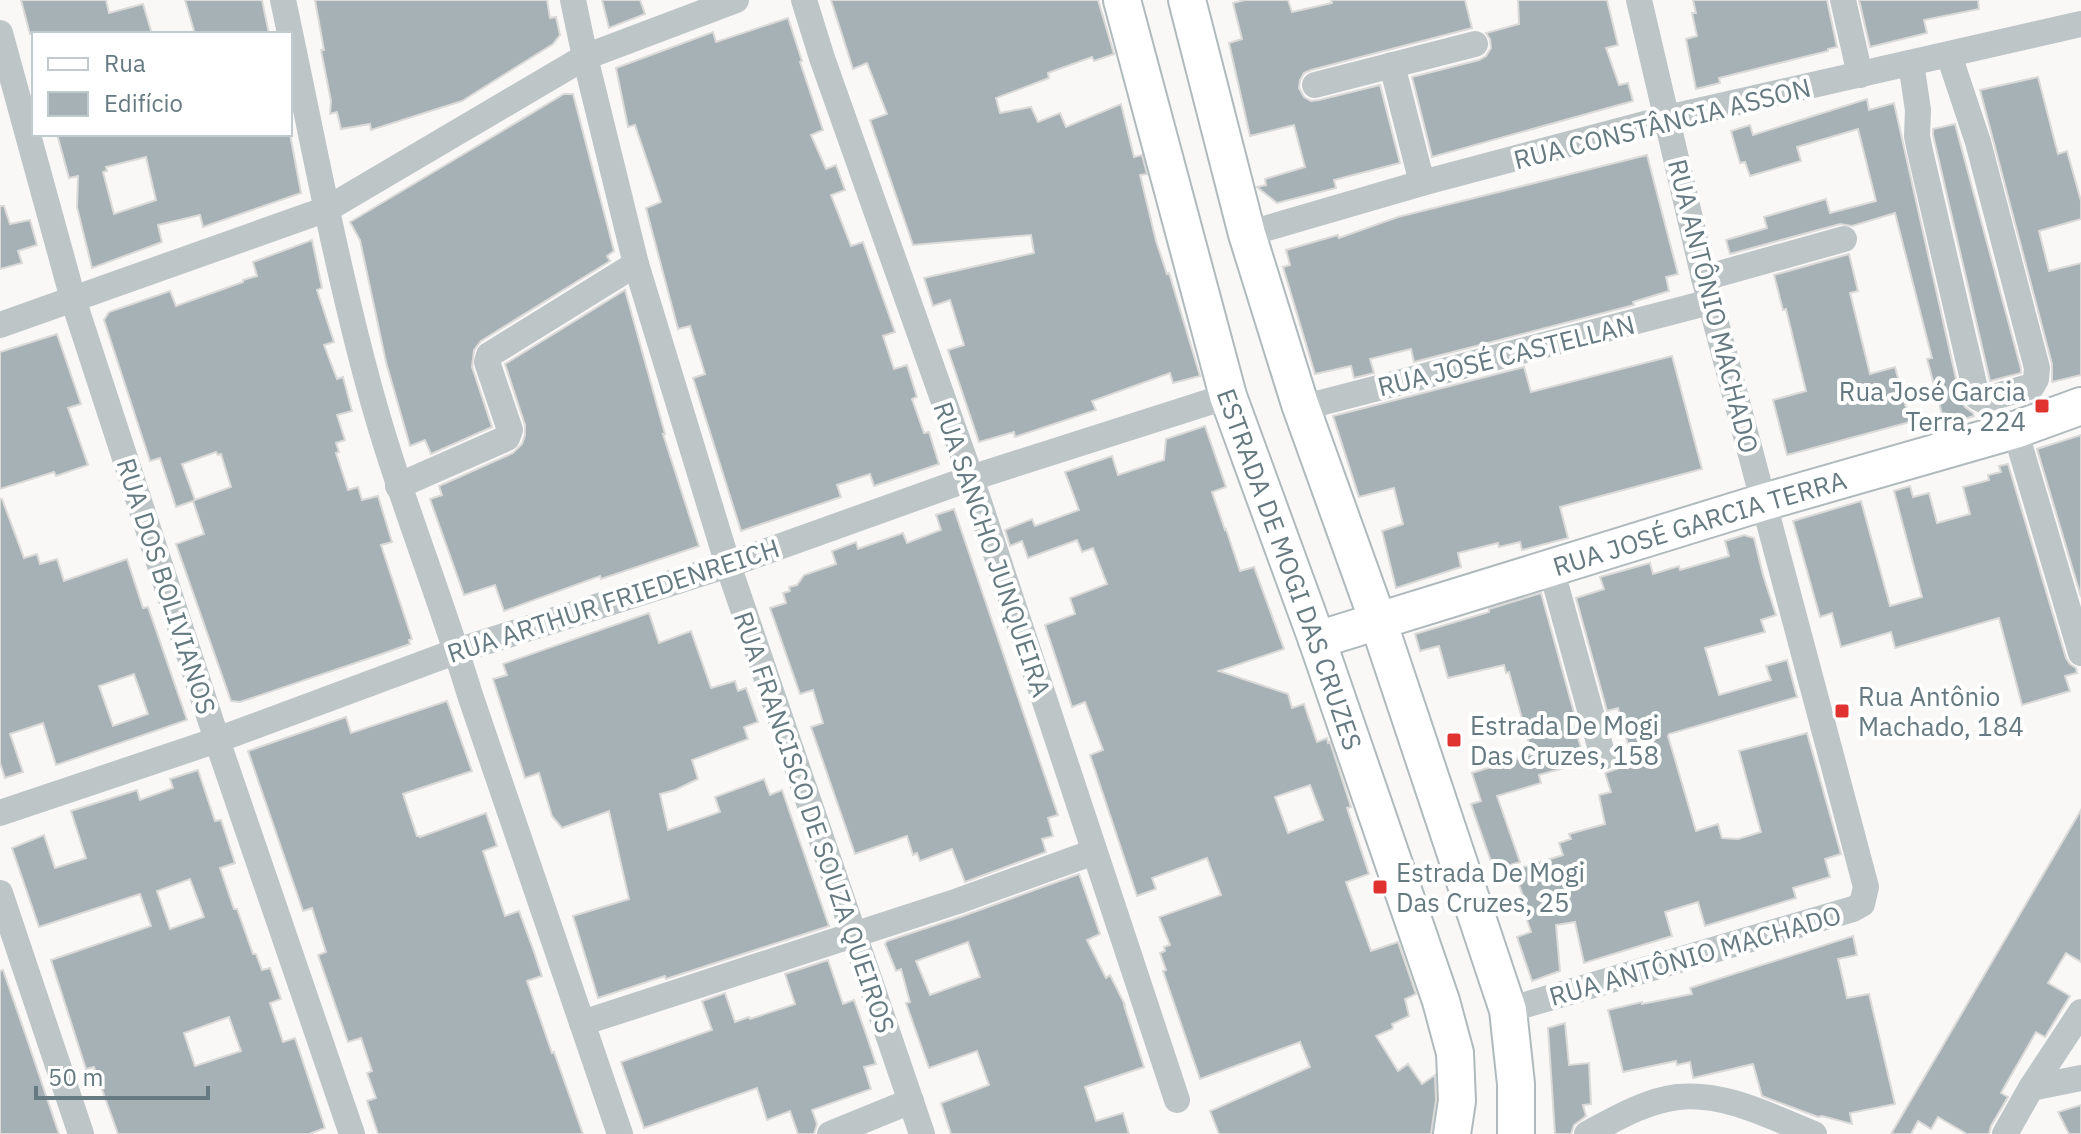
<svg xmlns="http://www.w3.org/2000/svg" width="2081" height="1134" font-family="'IBM Plex Sans',sans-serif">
<rect width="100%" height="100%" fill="#f9f8f7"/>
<g fill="#a5b1b4" stroke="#dbdad9" stroke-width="2" fill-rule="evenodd">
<polygon points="21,0 106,0 109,13 143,4 152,34 30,34"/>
<polygon points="185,0 262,0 269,34 195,34"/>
<polygon points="315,0 547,0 550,18 556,17 560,35 553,44 462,101 371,130 370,124 341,129 337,112 330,114 331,101 321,50 324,50"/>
<polygon points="602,0 640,0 645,14 609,28"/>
<polygon points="831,0 1098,0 1114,54 1094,61 1092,57 1048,73 1049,78 996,98 1000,113 1031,107 1038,122 1060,113 1066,127 1121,104 1134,157 1142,155 1147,174 1140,175 1156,241 1167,274 1169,273 1200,376 1173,383 1170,373 1092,401 1096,410 1015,437 1014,432 979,442 948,350 964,345 950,300 933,306 924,278 1034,253 1031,235 913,245 870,120 887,114 867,63 853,69"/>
<polygon points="1245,0 1288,0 1292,12 1332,3 1331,0 1465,0 1472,28 1311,70 1304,73 1300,80 1299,88 1304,97 1311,101 1319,100 1380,85 1400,163 1334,180 1336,188 1277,203 1257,187 1266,185 1265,179 1305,167 1294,125 1250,136 1229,43 1242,39 1233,3"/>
<polygon points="1518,0 1607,0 1618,45 1606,48 1619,85 1628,83 1633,101 1432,157 1412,77 1479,60 1486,56 1491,48 1490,39 1486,33 1519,24"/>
<polygon points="1693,0 1827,0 1837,47 1828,49 1828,51 1719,78 1720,83 1696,89 1686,39 1697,36 1692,13 1696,13"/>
<polygon points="1859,0 1978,0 1979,9 1924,20 1927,33 1870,47"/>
<polygon points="788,18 802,61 800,62 823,130 811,135 826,169 836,165 845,190 831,195 851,246 863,242 895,332 883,336 894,369 907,365 917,397 912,399 924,433 929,432 939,464 874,486 870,474 837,485 841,497 741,531 693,378 705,374 701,361 690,326 678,329 652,231 646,208 661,202 635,125 628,127 616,68 713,32 716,42"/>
<polygon points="2038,77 2058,154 2067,151 2081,201 2081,219 2039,231 2049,271 2081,263 2081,375 2052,382 2052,364 1980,90"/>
<polygon points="564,94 573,94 614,251 607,256 610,261 481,341 474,350 472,367 492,427 431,454 425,440 410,446 386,362 360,240 350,222"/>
<polygon points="1867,99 1869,110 1894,103 1961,401 1965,407 1973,413 1974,416 1948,424 1945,413 1942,414 1927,359 1932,358 1895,213 1852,226 1840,224 1730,254 1726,240 1767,228 1764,217 1826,199 1830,213 1876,201 1858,129 1797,147 1801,161 1750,176 1745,162 1740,163 1731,131 1750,125 1753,135"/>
<polygon points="1955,124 2021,369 2021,373 1990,381 1933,135 1933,129"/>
<path d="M57,134H290L301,193L203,227L200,215L158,225L162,242L92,268L77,207L78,176L69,178ZM146,157L156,200L114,214L103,172L107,171L106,167Z"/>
<polygon points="1647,155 1678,274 1666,277 1669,291 1633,302 1634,305 1414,362 1411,349 1370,359 1374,373 1354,378 1351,366 1315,374 1283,267 1290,265 1286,250 1338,235 1339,238 1398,217"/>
<polygon points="0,206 4,206 10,224 30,220 37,245 18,251 22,263 0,269"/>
<path d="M312,240L322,288L317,290L334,342L324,345L337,379L343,377L352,411L337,415L345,440L336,443L339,452L336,453L348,490L358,487L362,500L378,496L392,542L381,545L412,639L409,640L410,644L370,658L240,702L231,701L176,544L204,534L193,501L176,507L160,458L150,461L104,320L109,312L170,291L176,306L243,282V280L257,276L253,262ZM216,452L218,455L221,454L231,487L195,500L182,464Z"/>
<polygon points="1849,254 1858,291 1850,293 1870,374 1895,367 1910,422 1787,455 1773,400 1806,391 1786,309 1783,310 1774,275"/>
<polygon points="625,290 665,434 663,434 699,546 601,579 600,576 504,611 495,585 464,595 430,499 442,495 439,486 513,453 522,444 525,435 525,425 505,364"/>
<polygon points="57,334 81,404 68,408 88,465 56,476 54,472 0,489 0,352"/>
<polygon points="1672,356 1702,469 1560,507 1568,538 1522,550 1520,542 1499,547 1498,543 1458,553 1461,567 1396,588 1382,531 1403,524 1394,488 1359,497 1333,416 1524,367 1531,392"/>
<path d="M1205,426L1226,487L1212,492L1225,530L1226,529L1240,571L1254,567L1284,649L1219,671L1288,694L1292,708L1304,704L1317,742L1327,738L1328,743L1330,742L1351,807L1347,808L1369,874L1346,882L1371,951L1398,942L1416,994L1405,999L1409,1016L1392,1024L1393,1027L1392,1029L1376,1036L1398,1071L1408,1064L1422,1084L1435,1075L1436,1100L1431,1134H1219L1210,1111L1310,1067L1300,1042L1200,1079L1163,971L1166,970L1160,953L1165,951L1164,947L1170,945L1159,917L1221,895L1207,858L1152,878L1156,889L1137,896L1090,755L1103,750L1085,702L1072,707L1045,625L1075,614L1070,598L1107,584L1093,548L1082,552L1077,540L1028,558L1022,541L1010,546L1005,530L1032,519L1035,526L1079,510L1065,472L1112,456L1118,475L1136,469L1164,460L1166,439ZM1310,785L1323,820L1288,833L1275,797Z"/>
<polygon points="2081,435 2081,597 2037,449"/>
<polygon points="2008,464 2066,658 2070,664 2076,668 2077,673 2065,676 2070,691 2022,705 1999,618 1895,648 1891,632 1841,647 1832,613 1820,617 1793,521 1861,501 1890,606 1922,597 1894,491 1910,486 1913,497 1929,493 1937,523 1970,514 1963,487 1989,480 1988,475 2001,472 1999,466"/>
<path d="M0,499H2L24,558L37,554L40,564L57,559L64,581L127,559L143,608L148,607L187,720L56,765L43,723L10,734L23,772L5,778L0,763ZM134,674L148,714L113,726L99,686Z"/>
<polygon points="954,509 1058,815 1048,818 1053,836 1042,839 1046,852 965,882 952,849 920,861 917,853 913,855 907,836 855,854 811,727 823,723 813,690 800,694 770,608 786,603 783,593 790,591 789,587 797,585 804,575 836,564 832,551 856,542 858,549 903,533 907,543 941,530 936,515"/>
<polygon points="1744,535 1754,538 1763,575 1776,615 1761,620 1765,632 1705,648 1719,695 1771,680 1766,666 1787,660 1797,697 1669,734 1668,736 1696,831 1718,824 1722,838 1738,839 1761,832 1739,751 1807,733 1841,854 1825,859 1830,877 1793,888 1796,898 1705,926 1698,902 1665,912 1672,936 1584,963 1575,922 1556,925 1560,971 1532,981 1517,937 1531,932 1526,917 1530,916 1514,870 1563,855 1559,843 1571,839 1569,834 1605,824 1599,795 1611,792 1605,773 1633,763 1618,708 1607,711 1576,598 1604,589 1600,577 1650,563 1653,574 1679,566 1680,570 1729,556 1725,541"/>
<polygon points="1541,593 1576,720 1573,721 1585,762 1539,775 1541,783 1497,796 1520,862 1494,870 1471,804 1481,801 1472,773 1532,754 1509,672 1506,673 1504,665 1448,678 1439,646 1420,651 1415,634 1489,612 1489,609"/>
<polygon points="649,613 659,643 691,631 711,688 735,681 738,691 746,688 758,722 744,727 748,739 692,760 698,779 675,790 660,794 668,830 720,812 715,797 764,779 770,795 782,790 829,926 666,979 665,976 598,998 573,916 629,899 609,811 562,828 552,816 539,773 525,778 493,679 507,675 503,664"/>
<polygon points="447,701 472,771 403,794 417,836 420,836 420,837 486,813 497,846 483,851 505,916 519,911 534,952 542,976 527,981 552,1053 554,1052 583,1134 378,1134 367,1101 376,1098 367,1073 372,1071 361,1038 348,1042 318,955 326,952 312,908 303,911 248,751 346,717 351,733"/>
<path d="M198,770L215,821L221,820L235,863L220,868L234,909H237L253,954H256L262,970L270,968L281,999L270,1003L283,1042L295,1038L325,1128L309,1134H118L94,1067L86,1069L51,960L151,926L140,894L39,927L12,848L44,835L55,868L86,858L71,811L137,790L140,800L173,788L170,779ZM190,879L204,917L170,929L157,891ZM229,1017L241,1051L195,1066L184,1033Z"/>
<polygon points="2081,810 2081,962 2066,953 2048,983 2070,996 2045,1037 2036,1032 2001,1093 2008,1097 1991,1126 1989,1134 1967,1134 1938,1117 1931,1129 1918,1121 1911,1134 1891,1134"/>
<path d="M1079,874L1100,934L1087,940L1106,978L1110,975L1125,1005H1124L1144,1067L1085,1087L1096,1121L1123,1113L1129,1134H951L941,1103L989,1085L977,1051L929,1068L906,1003L910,1002L901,969L896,971L885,944L887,941L963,916ZM968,942L980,977L930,995L916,961Z"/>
<polygon points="1853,936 1857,955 1838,959 1847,998 1869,994 1895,1104 1850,1113 1852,1124 1822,1116 1818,1117 1762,1096 1753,1064 1693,1078 1690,1062 1677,1065 1676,1061 1623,1072 1608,1010 1642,1002 1642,1004 1692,994 1690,988"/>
<polygon points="828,960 843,1004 854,1000 868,1040 876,1064 864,1067 871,1089 812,1110 817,1124 814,1134 798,1134 790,1111 767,1120 757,1088 644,1128 621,1062 712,1030 702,1001 725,993 735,1022 749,1017 750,1019 795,1004 785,974"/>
<polygon points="3,970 28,1042 59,1134 0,1134 0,971"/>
<polygon points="1565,1023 1569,1065 1589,1063 1591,1104 1583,1105 1586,1116 1574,1125 1571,1134 1555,1134 1548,1028"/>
<polygon points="2081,1105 2081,1134 2069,1134 2058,1112"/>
</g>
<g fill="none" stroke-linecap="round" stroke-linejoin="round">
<g stroke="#b0b9bc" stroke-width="40">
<g id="secondary">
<path id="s1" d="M1122,0L1228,396L1317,640L1441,1001L1455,1053L1457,1101L1452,1134"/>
<polyline points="1187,0 1247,234 1300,404 1378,621 1508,1010 1516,1084 1516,1134"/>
<path id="s2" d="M1317,640L1764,502L2015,430L2081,406"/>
</g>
</g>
<g stroke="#bec5c7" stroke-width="26">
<path d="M283,0C311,130 335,262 370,390C398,493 439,592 470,695L620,1134"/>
<polyline points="573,0 585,57 636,264 728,565 922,1134"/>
<polyline points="804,0 822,58 971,478 1177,1100"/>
<polyline points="1843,0 1860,75"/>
<polyline points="0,33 73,299 217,740 352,1134"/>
<polyline points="1911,63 1918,110 1917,136 1920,151 1977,397 1983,400 2032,386 2036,379 2037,368 1978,142 1949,55"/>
<polyline points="1392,65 1422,183"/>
<polyline points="1315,85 1475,44"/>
<polyline points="1247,234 1422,183 1667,118 2081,24"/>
<polyline points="1704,278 1844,239"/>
<polyline points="0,325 327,209 585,57 736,0"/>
<polyline points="1301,408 1710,302"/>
<polyline points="2015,430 2081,653"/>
<polyline points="398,486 507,438 510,430 487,362 489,355 636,264"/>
<polyline points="1551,568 1603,757"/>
<polyline points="0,813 217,740 457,651 728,565 971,478 1228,396"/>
<polyline points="0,893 81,1134"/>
<polyline points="1508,1010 1853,909 1862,904 1866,887 1704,278 1639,0"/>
<polyline points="582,1023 958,901 1094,852"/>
<polyline points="2031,1088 2081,1078"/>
<polyline points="830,1134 911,1101"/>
<path d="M1587,1134C1615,1119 1645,1101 1678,1097C1725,1092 1771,1117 1814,1134"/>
<polyline points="2005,1134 2031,1088 2081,1012"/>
</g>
<use href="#secondary" stroke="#fff" stroke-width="36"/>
</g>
<g fill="#e03330" stroke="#fff" stroke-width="3">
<rect x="2034" y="398" width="16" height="16" rx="4"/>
<rect x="1834" y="703" width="16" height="16" rx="4"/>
<rect x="1446" y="732" width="16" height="16" rx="4"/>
<rect x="1372" y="879" width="16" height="16" rx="4"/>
</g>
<g text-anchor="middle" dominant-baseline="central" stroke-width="8" stroke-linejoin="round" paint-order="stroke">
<g font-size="26" fill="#657a81" stroke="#fff">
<text transform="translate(1662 123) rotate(-14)">RUA CONSTÂNCIA ASSON</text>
<text transform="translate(1714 306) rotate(76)">RUA ANTÔNIO MACHADO</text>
<text transform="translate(1506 355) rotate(-14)">RUA JOSÉ CASTELLAN</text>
<text stroke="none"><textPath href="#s2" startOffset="400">RUA JOSÉ GARCIA TERRA</textPath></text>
<text transform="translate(993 549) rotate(71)">RUA SANCHO JUNQUEIRA</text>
<text stroke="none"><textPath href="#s1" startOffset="594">ESTRADA DE MOGI DAS CRUZES</textPath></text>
<text transform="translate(167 586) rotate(72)">RUA DOS BOLIVIANOS</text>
<text transform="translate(613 600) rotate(-18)">RUA ARTHUR FRIEDENREICH</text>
<text transform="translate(815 822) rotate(71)">RUA FRANCISCO DE SOUZA QUEIROS</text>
<text transform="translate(1695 955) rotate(-16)">RUA ANTÔNIO MACHADO</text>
</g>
<g font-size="26" fill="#657a81" stroke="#fff" text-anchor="start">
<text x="2026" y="391" text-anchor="end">Rua José Garcia<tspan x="2026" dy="30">Terra, 224</tspan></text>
<text x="1858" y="696">Rua Antônio<tspan x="1858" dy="30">Machado, 184</tspan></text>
<text x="1470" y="725">Estrada De Mogi<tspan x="1470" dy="30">Das Cruzes, 158</tspan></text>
<text x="1396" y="872">Estrada De Mogi<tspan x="1396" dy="30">Das Cruzes, 25</tspan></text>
</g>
</g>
<rect x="32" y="32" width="260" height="104" fill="#ffffff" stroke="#c1cacd" stroke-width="2"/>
<rect x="48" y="58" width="40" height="12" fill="#ffffff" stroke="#c1cacd" stroke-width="2"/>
<text x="104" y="72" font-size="24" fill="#657a81">Rua</text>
<rect x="48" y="92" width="40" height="24" fill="#a5b1b4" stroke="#c1cacd" stroke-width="2"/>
<text x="104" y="112" font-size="24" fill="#657a81">Edifício</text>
<path d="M36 1086v12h172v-12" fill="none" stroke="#657a81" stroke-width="4"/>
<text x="48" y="1086" font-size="24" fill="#657a81" stroke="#ffffff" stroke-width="6" paint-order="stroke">50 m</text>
</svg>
